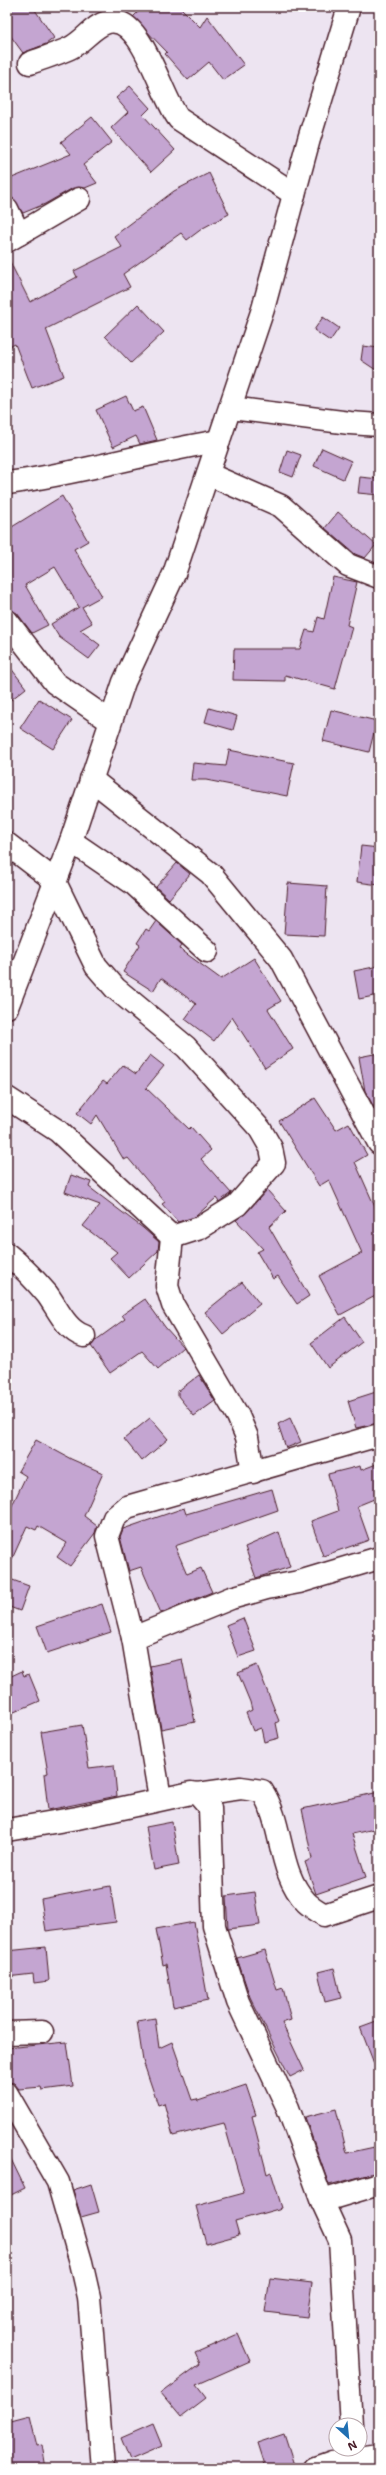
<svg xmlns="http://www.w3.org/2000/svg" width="386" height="2475" font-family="'Shantell Sans',sans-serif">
<rect width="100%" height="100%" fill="#ede4f1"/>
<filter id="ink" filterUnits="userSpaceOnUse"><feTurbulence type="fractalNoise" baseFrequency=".025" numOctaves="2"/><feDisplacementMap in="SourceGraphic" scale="8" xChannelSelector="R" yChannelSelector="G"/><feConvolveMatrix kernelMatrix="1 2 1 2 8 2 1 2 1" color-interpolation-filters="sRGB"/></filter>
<g filter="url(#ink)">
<g fill="#c4a5d1" stroke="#4a1f2b">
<polygon points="7,7 33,7 54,38 46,44 23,53 7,31"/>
<polygon points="143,7 180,7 200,27 207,16 244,65 223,80 209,62 188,80 165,54 167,52 133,17"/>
<polygon points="130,86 150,108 143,115 175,150 151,172 111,128 128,112 116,98"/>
<polygon points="92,117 112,142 83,165 97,183 85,188 73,188 45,204 23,213 12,198 7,180 71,154 61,142"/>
<polygon points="209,173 229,214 203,228 187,240 181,233 123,274 130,287 46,329 64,376 32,388 15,344 7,348 7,256 30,302 77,277 74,271 122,247 114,236 174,191"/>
<polygon points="138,304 164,332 131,363 105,336"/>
<polygon points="323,317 339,328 330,341 314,330"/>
<polygon points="363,346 379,348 379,372 361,360"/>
<polygon points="126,396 133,411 143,407 157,440 140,444 136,436 113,447 96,410"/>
<polygon points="322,448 351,461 343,479 314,466"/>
<polygon points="287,450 301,455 293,477 280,472"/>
<polygon points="360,477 379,479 379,495 358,493"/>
<polygon points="62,496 88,541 74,549 102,596 82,607 92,623 80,630 100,645 89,659 59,637 51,624 79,607 55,567 25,585 48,625 32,633 17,613 7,609 7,530"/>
<polygon points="338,512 376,545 365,558 355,554 325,528"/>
<polygon points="333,577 357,582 347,625 352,627 335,689 285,675 285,681 233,680 234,649 300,649 306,630 314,632 318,617 324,619"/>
<polygon points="7,663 26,688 7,703"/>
<polygon points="39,699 72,720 53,749 20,728"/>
<polygon points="209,708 237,716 233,730 205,722"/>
<polygon points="331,710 377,721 369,752 323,741"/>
<polygon points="229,750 294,763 287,796 206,780 191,780 193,763 226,766"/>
<polygon points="361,846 379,848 379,885 357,882"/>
<polygon points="177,863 190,874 169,899 156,887"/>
<polygon points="288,883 327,886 324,936 284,934"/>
<polygon points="156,921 182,945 180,949 221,979 254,958 281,1001 268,1009 293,1049 265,1068 232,1017 214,1041 185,1019 196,1004 161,978 153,991 123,972 140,945 137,943 146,929 149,931"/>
<polygon points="379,966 379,995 359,999 354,971"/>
<polygon points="379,1053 379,1116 365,1091 359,1057"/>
<polygon points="150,1055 164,1066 146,1088 189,1129 191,1127 211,1150 201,1159 231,1193 219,1202 216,1198 195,1217 178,1222 162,1204 165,1202 128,1158 124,1160 97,1115 91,1124 77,1113 103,1081 107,1084 123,1065 136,1074"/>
<polygon points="315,1098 336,1130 349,1123 367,1155 355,1162 379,1216 379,1294 340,1315 319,1276 362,1253 329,1180 319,1186 279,1121"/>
<polygon points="71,1175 91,1182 89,1187 143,1228 159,1242 158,1251 129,1278 110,1258 117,1252 83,1226 100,1205 65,1192"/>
<polygon points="267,1190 286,1211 269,1227 309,1296 297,1304 278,1276 273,1279 257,1252 263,1249 236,1220 246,1213"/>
<polygon points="242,1282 260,1304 223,1334 205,1312"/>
<polygon points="145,1299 165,1327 183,1347 158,1369 142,1351 110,1373 91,1346 96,1340 125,1319 122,1315"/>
<polygon points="345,1317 362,1342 328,1368 311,1343"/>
<polygon points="199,1375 215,1401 194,1416 178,1396 178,1391"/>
<polygon points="379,1391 379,1423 356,1428 348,1401"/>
<polygon points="150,1418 168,1439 142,1461 124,1439"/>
<polygon points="290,1418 301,1442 286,1448 278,1424"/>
<polygon points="36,1440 71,1459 103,1473 84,1516 97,1526 95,1533 70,1566 57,1557 67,1543 38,1526 36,1530 27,1526 7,1570 7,1516 26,1476 18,1471"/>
<polygon points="379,1463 379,1497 357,1506 369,1540 323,1556 311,1521 338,1511 328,1474 360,1466 361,1470"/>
<polygon points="272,1489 278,1510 175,1546 187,1574 201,1568 212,1592 161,1613 141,1567 129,1571 120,1537 123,1529 184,1508 186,1514"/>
<polygon points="279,1532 290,1567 256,1578 245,1547"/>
<polygon points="7,1578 29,1586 20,1611 7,1606"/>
<polygon points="102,1604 111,1632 47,1653 37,1626"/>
<polygon points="243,1618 256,1651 238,1657 226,1625"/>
<polygon points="182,1659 195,1722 161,1729 150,1666"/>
<polygon points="257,1665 279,1721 276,1723 279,1738 264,1742 261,1728 253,1731 246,1713 252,1710 250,1702 238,1673"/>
<polygon points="22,1671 24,1676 29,1674 40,1701 7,1715 7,1678"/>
<polygon points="82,1725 89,1768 114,1765 117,1796 48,1810 44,1774 48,1773 41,1732"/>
<polygon points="379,1792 379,1828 352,1834 366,1877 316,1894 305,1862 312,1859 302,1809"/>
<polygon points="172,1822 179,1865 154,1870 146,1827"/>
<polygon points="110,1886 116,1922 46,1931 41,1899"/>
<polygon points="255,1892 260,1925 228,1929 226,1896"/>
<polygon points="194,1922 208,2000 173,2007 166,1964 163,1965 156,1929"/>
<polygon points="46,1947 49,1981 34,1983 33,1974 7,1977 7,1951"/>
<polygon points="265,1950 277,1990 283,1988 291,2020 282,2023 304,2070 290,2077 250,1997 237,1958"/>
<polygon points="334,1968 341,1998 325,2002 318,1972"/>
<polygon points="155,2018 159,2048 172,2042 192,2100 197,2099 198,2101 246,2085 256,2115 252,2116 267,2174 271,2172 282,2208 235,2221 239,2235 206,2244 196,2206 244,2193 224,2123 173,2136 164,2103 158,2105 143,2061 137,2021"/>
<polygon points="379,2020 379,2074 378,2074 360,2027"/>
<polygon points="67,2042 73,2086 42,2090 41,2087 19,2089 14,2083 7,2082 7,2048"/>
<polygon points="336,2109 347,2153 379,2146 379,2172 329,2185 305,2117"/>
<polygon points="7,2151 25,2188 7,2197"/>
<polygon points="91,2184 99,2212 81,2217 73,2190"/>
<polygon points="270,2278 312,2283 307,2317 265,2312"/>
<polygon points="238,2334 250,2361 196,2385 206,2398 181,2417 161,2393 200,2364 195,2353"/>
<polygon points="30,2417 37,2446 42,2445 46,2468 7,2466 7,2423"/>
<polygon points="153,2424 162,2446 130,2460 121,2438"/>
<polygon points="284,2434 294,2465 284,2468 265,2468 257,2443"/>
</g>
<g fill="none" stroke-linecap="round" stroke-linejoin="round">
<g stroke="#4a1f2b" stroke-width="25">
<g id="minor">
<path d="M30,63C43,58 57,54 70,48C83,42 94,25 108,22C142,13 161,98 179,119L294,194"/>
<polyline points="7,209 19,234"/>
<polyline points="7,241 79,199"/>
<polyline points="231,408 350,423 379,425"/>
<polyline points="208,474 281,506 348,565 379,577"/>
<path d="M7,483C79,474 148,452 219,441"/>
<polyline points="7,621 55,683 110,721"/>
<polyline points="91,779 211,874 281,959 379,1143"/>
<polyline points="71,841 134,884 207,951"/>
<polyline points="7,844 54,880 96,966 115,988 186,1047 260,1129 271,1148 274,1163 237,1205 200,1228 172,1237"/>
<polyline points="7,1007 71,841 124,682 174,574 263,309 309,139 349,7"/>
<polyline points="7,1098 58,1131 172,1237 167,1286 173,1305 238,1416 247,1437 253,1472"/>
<path d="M7,1254C22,1266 35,1280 47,1294C58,1309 66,1330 84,1336"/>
<polyline points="133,1638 231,1598 267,1588 299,1582 379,1558"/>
<path d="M198,1794L241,1788L262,1791C284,1825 277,1871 306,1902C311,1907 318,1911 324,1915L379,1897"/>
<polyline points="160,1798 133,1638 107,1536 114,1518 127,1507 379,1435"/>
<polyline points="7,1830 77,1818 191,1793 198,1794 210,1808 214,1926 238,2002 288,2108 322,2201 340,2240 351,2425"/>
<polyline points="7,2033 42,2032"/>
<polyline points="7,2094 58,2182 81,2262 89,2297 103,2468"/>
<polyline points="322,2201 379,2184"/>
<polyline points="315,2468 332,2462 379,2455"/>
</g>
</g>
<use href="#minor" stroke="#fff" stroke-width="22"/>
</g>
</g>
<rect width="386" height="2475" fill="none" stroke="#fff" stroke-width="24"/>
<rect x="12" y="12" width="362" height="2451" fill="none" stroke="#4a1f2b" stroke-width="1.5" filter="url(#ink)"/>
<g transform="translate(348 2437) rotate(153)"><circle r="19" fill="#ffffff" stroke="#b7a5aa"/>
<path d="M0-3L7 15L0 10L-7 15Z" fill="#1f6fb2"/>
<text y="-6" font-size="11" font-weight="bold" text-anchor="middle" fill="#4a1f2b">N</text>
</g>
</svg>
